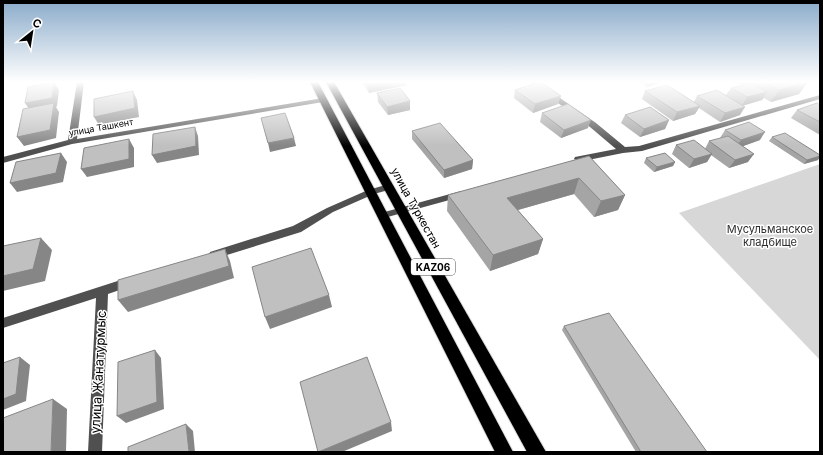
<svg xmlns="http://www.w3.org/2000/svg" width="823" height="455" font-family="Inter,sans-serif">
<rect width="100%" height="100%" fill="#fff"/>
<polygon fill="#d7d7d7" points="820,164 820,360 679,213"/>
<g fill="none" stroke-linecap="round" stroke-linejoin="round">
<g stroke="#dbdbdb" stroke-width="2">
<g id="highway">
<polygon points="310,82 318,82 513,452 495,452"/>
<polygon points="326,82 334,82 546,452 527,452"/>
</g>
</g>
<g fill="#505050" fill-rule="evenodd">
<polygon points="77,82 84,82 77,139 323,98 327,100 323,102 72,144 3,163 3,157 68,140"/>
<polygon points="530,82 537,82 596,123 625,147 639,146 820,95 820,99 642,151 623,153 578,162 574,159 575,157 616,149 590,127"/>
<polygon points="389,184 392,185 394,187 392,189 374,194 333,212 301,232 214,259 210,258 209,255 210,252 293,226 327,208 368,190"/>
<polygon points="461,191 464,192 466,194 464,196 384,218 379,215 381,213"/>
<polygon points="130,277 134,279 136,282 134,285 108,294 102,452 88,452 96,298 3,328 3,318"/>
</g>
<use href="#highway" fill="#000" fill-rule="evenodd"/>
</g>
<g fill="#a5a5a5">
<polygon points="362,82 407,82 407,85 369,93 363,84"/>
<polygon points="640,82 662,82 647,87"/>
<polygon points="738,82 807,82 799,94 771,102 764,98 762,100 743,105 740,115 720,122 699,108 695,114 673,121 642,99 645,91 694,102 697,96 726,95 731,88 742,85 738,83"/>
<polygon points="515,90 558,104 533,113 514,98"/>
<polygon points="377,93 410,101 410,110 388,115 378,102"/>
<polygon points="820,105 820,135 791,118 797,110"/>
<polygon points="542,113 588,128 561,138 540,122"/>
<polygon points="625,115 669,120 665,129 640,137 621,123"/>
<polygon points="725,130 760,140 743,146 748,162 729,168 711,155 707,162 689,168 672,154 676,145 705,149 709,141 720,138"/>
<polygon points="412,131 473,160 472,169 444,178 412,139"/>
<polygon points="772,137 818,160 804,164 769,141"/>
<polygon points="589,156 625,195 618,210 594,217 574,194 518,210 543,239 538,254 490,271 447,211 448,195"/>
<polygon points="646,158 675,162 673,166 654,172 644,163"/>
<polygon points="564,326 707,452 636,452 562,330"/>
</g>
<g fill="#868686">
<polygon points="54,82 59,90 57,106 56,107 59,112 56,138 24,146 17,137 31,112 25,103"/>
<polygon points="383,82 407,82 407,85 369,93 368,85"/>
<polygon points="649,82 662,82 647,87"/>
<polygon points="808,82 799,94 771,102 779,90"/>
<polygon points="133,91 137,100 139,117 99,125 94,117"/>
<polygon points="767,92 762,100 742,106 747,97"/>
<polygon points="561,96 558,104 533,113 535,104"/>
<polygon points="410,101 410,110 388,115 387,107"/>
<polygon points="700,106 695,114 673,121 677,112"/>
<polygon points="745,107 740,115 720,122 725,113"/>
<polygon points="591,120 588,128 561,138 564,130"/>
<polygon points="669,120 665,129 640,137 644,129"/>
<polygon points="195,127 198,136 199,155 157,163 152,155"/>
<polygon points="765,132 760,140 735,149 741,140"/>
<polygon points="294,138 296,146 270,152 268,143"/>
<polygon points="129,139 134,148 134,167 87,177 81,169"/>
<polygon points="61,153 67,162 63,182 17,192 10,183"/>
<polygon points="712,154 707,162 689,168 694,159"/>
<polygon points="754,154 748,162 729,168 735,160"/>
<polygon points="820,156 820,157 818,160 804,164 807,160"/>
<polygon points="473,160 472,169 444,178 444,170"/>
<polygon points="675,162 673,166 654,172 657,167"/>
<polygon points="579,178 574,194 504,214 507,198"/>
<polygon points="625,195 618,210 594,217 601,201"/>
<polygon points="41,238 52,250 45,281 3,291 3,276"/>
<polygon points="543,239 538,254 490,271 493,255"/>
<polygon points="225,249 230,261 234,278 128,312 118,300"/>
<polygon points="329,295 332,307 270,329 265,317"/>
<polygon points="155,350 161,358 164,409 126,423 117,416"/>
<polygon points="20,357 30,365 26,401 3,410 3,399"/>
<polygon points="53,399 67,409 66,452 51,452"/>
<polygon points="391,422 392,431 342,452 318,452"/>
<polygon points="186,424 193,431 195,452 189,452"/>
</g>
<g fill="#c0c0c0" stroke="#868686">
<polygon points="54,82 52,98 25,103 28,87"/>
<polygon points="366,82 383,82 368,85"/>
<polygon points="540,82 541,82 561,96 535,104 515,90"/>
<polygon points="764,82 808,82 779,90"/>
<polygon points="751,83 767,92 747,97 731,88"/>
<polygon points="667,85 700,106 677,112 645,91"/>
<polygon points="400,88 410,101 387,107 377,93"/>
<polygon points="717,90 745,107 725,113 697,96"/>
<polygon points="133,91 135,108 94,117 94,99"/>
<polygon points="54,103 50,130 17,137 23,109"/>
<polygon points="817,103 820,105 820,122 797,110"/>
<polygon points="568,104 591,120 564,130 542,113"/>
<polygon points="650,107 669,120 644,129 625,115"/>
<polygon points="285,113 294,138 268,143 261,118"/>
<polygon points="749,122 765,132 741,140 725,130"/>
<polygon points="440,123 473,160 444,170 412,131"/>
<polygon points="195,127 196,146 152,155 153,134"/>
<polygon points="785,133 820,155 820,156 807,160 772,137"/>
<polygon points="728,136 754,154 735,160 709,141"/>
<polygon points="129,139 129,159 81,169 84,148"/>
<polygon points="694,140 712,154 694,159 676,145"/>
<polygon points="61,153 56,173 10,183 16,162"/>
<polygon points="665,153 675,162 657,167 646,158"/>
<polygon points="589,156 625,195 601,201 579,178 507,198 543,239 493,255 448,195"/>
<polygon points="41,238 33,269 3,276 3,246"/>
<polygon points="311,248 329,295 265,317 252,267"/>
<polygon points="225,249 229,266 118,300 118,280"/>
<polygon points="609,313 707,452 641,452 564,326"/>
<polygon points="155,350 157,402 117,416 118,362"/>
<polygon points="20,357 16,394 3,399 3,363"/>
<polygon points="367,357 391,422 318,452 300,382"/>
<polygon points="53,399 51,452 3,452 3,418"/>
<polygon points="186,424 189,452 128,452 128,447"/>
</g>
<linearGradient id="sky" x2="0" y2="1"><stop stop-color="#8aabca"/><stop offset="0.56" stop-color="#fff"/><stop offset="1" stop-color="#fff" stop-opacity="0"/></linearGradient>
<rect width="823" height="146" fill="url(#sky)"/>
<g text-anchor="middle" dominant-baseline="central" stroke-width="3" stroke-linejoin="round" paint-order="stroke">
<g font-size="9" fill="#000" stroke="#fff">
<text transform="translate(101 127) rotate(-10)">улица Ташкент</text>
</g>
<rect fill="#fff" stroke="#4c4c4c" stroke-width="1" x="411" y="259" width="44" height="16" rx="3"/>
<g font-size="10" font-weight="bold" fill="#000">
<text x="433" y="267">KАZ06</text>
</g>
<g font-size="11" fill="#000" stroke="#fff">
<text transform="translate(416 208) rotate(61)">улица Туркестан</text>
</g>
<g font-size="11" fill="#2e2e2e" stroke="#fff">
<text x="770" y="229">Мусульманское<tspan x="770" dy="13">кладбище</tspan></text>
</g>
<g font-size="13" fill="#000" stroke="#fff">
<text transform="translate(98 372) rotate(-87)">улица Жанатурмыс</text>
</g>
</g>
<rect width="823" height="455" fill="none" stroke="#000000" stroke-width="8"/>
<g transform="translate(32 32) rotate(30)" stroke="#ffffff" stroke-width="3" paint-order="stroke">
<path d="M0-3L7 15L0 10L-7 15Z" fill="#000000"/>
<text y="-6" font-size="11" font-weight="bold" text-anchor="middle" fill="#000000">С</text>
</g>
</svg>
